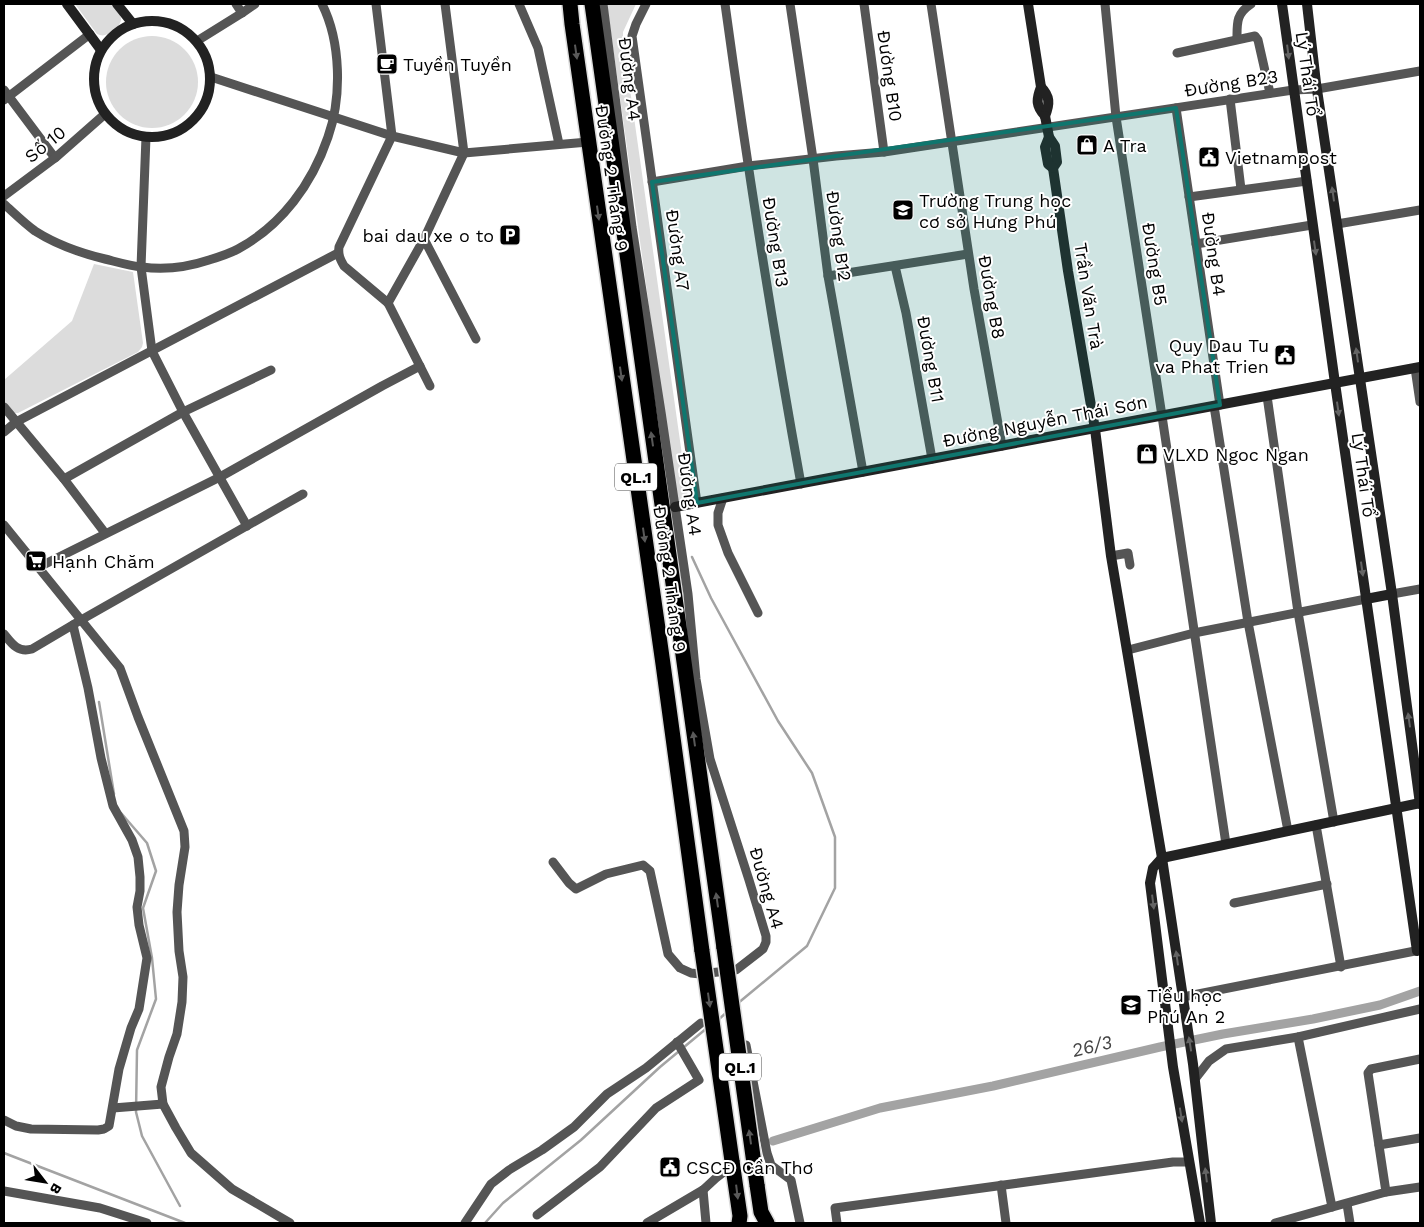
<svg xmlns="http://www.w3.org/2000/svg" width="1424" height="1227" font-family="'Work Sans',sans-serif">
<rect width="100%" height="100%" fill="#fff"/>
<g fill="#dcdcdc">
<path d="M75,4H112C115,8 120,13 121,18C122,25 112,33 105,35C102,36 100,35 97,34Z"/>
<polygon points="607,4 636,4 623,32 623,40 688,497 685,501 680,502 676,500"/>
<circle cx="152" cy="82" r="46"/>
<polygon points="94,264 133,272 143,343 142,347 138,352 18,413 14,413 4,403 4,380 72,321"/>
</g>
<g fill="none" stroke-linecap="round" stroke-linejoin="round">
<g stroke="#a3a3a3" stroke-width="2.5">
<polyline points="692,557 711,598 778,721 812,773 835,837 835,888 807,946 737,1004"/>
<polyline points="99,702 114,794"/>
<polyline points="121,813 147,843 156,871 143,908 152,958 156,999 137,1050 136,1112 142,1136 180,1206"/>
<polyline points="718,1020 727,1012"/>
<polyline points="4,1153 185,1223"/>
<polyline points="485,1223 503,1203 581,1140 660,1067 707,1028"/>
</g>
<polyline stroke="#a3a3a3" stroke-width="9" points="773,1141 880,1108 993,1086 1160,1047 1223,1034 1313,1019 1380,1005 1420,991"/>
<g stroke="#dbdbdb" stroke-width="18">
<g id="highway">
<polyline points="570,4 572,24 663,664 702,951"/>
<polyline points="592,4 724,948"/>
<polyline points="732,1161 740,1216 739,1223"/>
<polyline points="757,1185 761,1212 767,1223"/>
</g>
</g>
<g stroke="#555" stroke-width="9">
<polyline points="236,4 242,13"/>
<path d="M376,4L392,136L339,247C338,255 340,259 344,266L388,303L424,239L464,153L445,4"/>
<polyline points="519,4 538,48 559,144"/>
<polyline points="646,4 636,24 632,36 697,503"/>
<path d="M725,4C747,164 772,324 801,484"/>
<polyline points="790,4 813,159 828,276 863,472"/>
<polyline points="864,4 884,152"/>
<polyline points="931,4 974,289 1002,446"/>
<polyline points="1105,4 1116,117 1162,416 1226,844"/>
<path d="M1237,39C1237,23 1236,14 1251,4"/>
<polyline points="197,41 242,13 255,4"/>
<polyline points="1177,53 1255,36 1258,40 1270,93"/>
<polyline points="211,77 392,136 464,153 588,142"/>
<polyline points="4,90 55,158"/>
<polyline points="1230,99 1241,189"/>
<polyline points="4,100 90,34"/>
<polyline points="1176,108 1220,405"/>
<polyline points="146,137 141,267 152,351 183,412 247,526"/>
<polyline points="652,182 748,166 836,156 884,152 1293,90 1317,89 1420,71"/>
<polyline points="4,196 55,158 105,114"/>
<polyline points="1189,197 1307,181"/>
<path d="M4,204C14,213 24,223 35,231C57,245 80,253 105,259C117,262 130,266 142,267C164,270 188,267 209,260C219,257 229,254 238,249C282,225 312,184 328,137C342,97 341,42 322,4"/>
<polyline points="1337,224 1420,210"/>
<polyline points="424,239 476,339"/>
<polyline points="1196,244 1312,225"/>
<polyline points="895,266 906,313 932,459"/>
<polyline points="828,276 968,254"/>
<polyline points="388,303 430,386"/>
<polyline points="1415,368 1420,402"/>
<polyline points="1267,396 1298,612 1334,822"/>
<polyline points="1214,406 1248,622 1288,831"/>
<polyline points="4,407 64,479 105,533"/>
<polyline points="4,432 16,422 338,253"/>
<polyline points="64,479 183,412 271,370"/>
<polyline points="723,498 718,513 718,525 728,553 758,613"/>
<polyline points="4,525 120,668 138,717 184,831 185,847 179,885 177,912 179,951 183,977 182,1002 177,1034 169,1057 161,1087 163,1104 176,1128 191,1153 232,1189 290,1223"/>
<polyline points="1111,556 1128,553 1130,565"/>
<polyline points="39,567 220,477 382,386 420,366"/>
<polyline points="1392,594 1420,589"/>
<path d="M4,634C12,644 18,653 32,649L81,620L303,494"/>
<polyline points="1128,650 1194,633 1366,599"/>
<polyline points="1316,825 1341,967"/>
<polyline points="553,862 569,883 576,889 606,874 643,865 650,871 668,954 680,968 691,973 700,974 736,970 763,949 766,942 766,936 749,880 710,759 696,679 688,594 661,412 632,227 603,4"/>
<polyline points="1234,903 1327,884"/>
<polyline points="1183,997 1420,950"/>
<polyline points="1298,1037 1332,1207"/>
<polyline points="746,1045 767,1153 771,1165 791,1180 800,1223"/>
<polyline points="1195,1079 1209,1061 1226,1049 1298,1037 1420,1009"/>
<polyline points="113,1108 163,1104"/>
<polyline points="4,1120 16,1126 31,1129 98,1130 104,1129 109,1126 119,1069 131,1028 139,1009 147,958 139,925 137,907 140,891 140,877 138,857 132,840 113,806 101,758 88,688 73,625"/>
<polyline points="1379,1145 1420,1138"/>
<polyline points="1001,1185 1006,1223"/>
<polyline points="703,1190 706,1223"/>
<polyline points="4,1191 100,1208 147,1223"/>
<polyline points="1386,1192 1420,1187"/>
<polyline points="1347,1204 1350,1223"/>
<polyline points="537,1215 600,1167 656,1108 699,1080 677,1042"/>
<polyline points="465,1223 491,1184 509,1170 542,1150 574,1127 607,1094 646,1068 701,1023"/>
<polyline points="647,1223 703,1190 716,1178 733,1165"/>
<polyline points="837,1223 835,1208 1173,1162 1189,1162"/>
<polyline points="1275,1223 1386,1192 1368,1073 1371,1069 1420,1059"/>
</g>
<g stroke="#222" stroke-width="10">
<polyline points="67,4 101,50"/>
<polyline points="117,4 133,24"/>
<path d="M1028,4L1041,87C1036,100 1036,106 1045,116"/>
<polyline points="1282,4 1335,383 1417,951"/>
<polyline points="1307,4 1316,83 1392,594 1420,804"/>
<circle cx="152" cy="79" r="58"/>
<path d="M1041,87C1050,96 1050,104 1045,116"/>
<polyline points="1045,116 1049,137 1055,146 1057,162 1053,168 1068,271 1095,429 1111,556 1162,858 1193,1064 1211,1223"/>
<polyline points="1049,137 1045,147 1048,164 1053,168"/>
<polyline points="675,507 1420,367"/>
<polyline points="1366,599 1392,594"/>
<polyline points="1200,1223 1173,1067 1150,883 1153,868 1162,858 1420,803"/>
</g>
<use href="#highway" stroke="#000" stroke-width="15"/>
<g stroke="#dbdbdb" stroke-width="18" stroke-linecap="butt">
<g id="highway-bridge">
<polyline points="724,948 757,1185"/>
<polyline points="702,951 732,1161"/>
</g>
</g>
<use href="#highway-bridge" stroke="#000" stroke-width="15"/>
</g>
<defs><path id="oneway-solid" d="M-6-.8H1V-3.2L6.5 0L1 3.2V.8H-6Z" transform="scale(1.25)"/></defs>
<g fill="#595959">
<use href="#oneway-solid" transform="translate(576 52) rotate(82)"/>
<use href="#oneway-solid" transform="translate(598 213) rotate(82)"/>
<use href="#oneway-solid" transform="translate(621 374) rotate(82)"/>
<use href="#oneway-solid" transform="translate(652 439) rotate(-98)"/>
<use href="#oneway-solid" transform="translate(644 535) rotate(82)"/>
<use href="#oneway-solid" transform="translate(694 739) rotate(-98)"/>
<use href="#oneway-solid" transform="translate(717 900) rotate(-98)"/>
<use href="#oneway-solid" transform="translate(709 1000) rotate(82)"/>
<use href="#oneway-solid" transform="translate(750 1137) rotate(-98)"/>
<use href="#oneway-solid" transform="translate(737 1192) rotate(83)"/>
</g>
<g fill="#646464">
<use href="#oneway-solid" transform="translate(1288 52) rotate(83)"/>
<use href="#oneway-solid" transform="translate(1333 194) rotate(-98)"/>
<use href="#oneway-solid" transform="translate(1315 248) rotate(82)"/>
<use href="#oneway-solid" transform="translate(1357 355) rotate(-98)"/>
<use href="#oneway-solid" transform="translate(1338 409) rotate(82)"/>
<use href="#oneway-solid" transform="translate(1362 569) rotate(82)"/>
<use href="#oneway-solid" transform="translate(1409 720) rotate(-98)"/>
<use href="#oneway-solid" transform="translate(1153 902) rotate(83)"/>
<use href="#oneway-solid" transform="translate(1177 958) rotate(-98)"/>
<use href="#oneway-solid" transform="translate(1190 1044) rotate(-99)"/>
<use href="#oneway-solid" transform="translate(1181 1115) rotate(81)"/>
<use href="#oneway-solid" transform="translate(1206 1175) rotate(-97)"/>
</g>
<path fill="#0f766e" fill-opacity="0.2" stroke="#0f766e" stroke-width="4" stroke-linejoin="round" d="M1176,108L1220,405L697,503L652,182Z"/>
<defs>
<g id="cafe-square" transform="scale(1.125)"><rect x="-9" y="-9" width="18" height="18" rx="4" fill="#000" stroke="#fff"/><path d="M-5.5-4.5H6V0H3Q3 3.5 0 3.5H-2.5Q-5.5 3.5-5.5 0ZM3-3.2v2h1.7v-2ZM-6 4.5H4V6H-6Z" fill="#fff"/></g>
<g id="shop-square" transform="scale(1.125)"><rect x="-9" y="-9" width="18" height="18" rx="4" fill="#000" stroke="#fff"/><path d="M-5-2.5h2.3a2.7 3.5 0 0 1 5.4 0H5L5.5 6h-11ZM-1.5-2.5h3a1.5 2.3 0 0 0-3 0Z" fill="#fff"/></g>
<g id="civic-square" transform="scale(1.125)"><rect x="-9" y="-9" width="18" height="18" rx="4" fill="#000" stroke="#fff"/><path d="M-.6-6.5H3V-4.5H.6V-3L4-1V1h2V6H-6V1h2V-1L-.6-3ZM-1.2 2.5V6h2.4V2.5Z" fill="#fff"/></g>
<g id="school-square" transform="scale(1.125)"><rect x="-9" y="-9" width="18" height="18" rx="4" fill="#000" stroke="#fff"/><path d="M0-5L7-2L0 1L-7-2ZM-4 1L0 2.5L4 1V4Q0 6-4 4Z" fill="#fff"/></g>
<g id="parking-square" transform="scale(1.125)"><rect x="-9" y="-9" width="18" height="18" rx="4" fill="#000" stroke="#fff"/><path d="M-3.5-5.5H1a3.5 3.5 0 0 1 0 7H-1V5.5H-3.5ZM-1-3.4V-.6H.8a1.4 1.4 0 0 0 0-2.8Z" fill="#fff"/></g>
<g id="supermarket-square" transform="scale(1.125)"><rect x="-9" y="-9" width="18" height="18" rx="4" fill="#000" stroke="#fff"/><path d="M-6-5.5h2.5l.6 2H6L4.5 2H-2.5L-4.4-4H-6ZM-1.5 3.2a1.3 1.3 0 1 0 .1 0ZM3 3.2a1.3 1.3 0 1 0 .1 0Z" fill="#fff"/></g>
</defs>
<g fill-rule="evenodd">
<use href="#cafe-square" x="387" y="64"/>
<use href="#shop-square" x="1087" y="145"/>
<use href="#civic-square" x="1209" y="157"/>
<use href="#school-square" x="903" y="210"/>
<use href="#parking-square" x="510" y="235"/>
<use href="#civic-square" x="1285" y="355"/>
<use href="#shop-square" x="1147" y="454"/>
<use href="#supermarket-square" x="36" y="561"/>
<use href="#school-square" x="1131" y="1005"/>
<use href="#civic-square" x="670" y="1167"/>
</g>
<g text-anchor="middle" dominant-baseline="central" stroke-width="4" stroke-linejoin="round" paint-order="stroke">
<g fill="#fff" stroke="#4c4c4c" stroke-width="1">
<rect x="615" y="463.5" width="42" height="27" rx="4"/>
<rect x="719" y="1053.5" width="42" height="27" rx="4"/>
</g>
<g font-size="16" font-weight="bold" fill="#000">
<text x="636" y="477">QL.1</text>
<text x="740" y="1067">QL.1</text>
</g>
<g font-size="18" fill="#000" stroke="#fff" text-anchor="start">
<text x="403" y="64">Tuyền Tuyền</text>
<text x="1103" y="145">A Tra</text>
<text x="1225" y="157">Vietnampost</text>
<text x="919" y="200">Trường Trung học<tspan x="919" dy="21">cơ sở Hưng Phú</tspan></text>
<text x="494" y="235" text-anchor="end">bai dau xe o to</text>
<text x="1269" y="345" text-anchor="end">Quy Dau Tu<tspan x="1269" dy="21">va Phat Trien</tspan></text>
<text x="1163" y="454">VLXD Ngoc Ngan</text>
<text x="52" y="561">Hạnh Chăm</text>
<text x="1147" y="995">Tiểu học<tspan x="1147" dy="21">Phú An 2</tspan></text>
<text x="686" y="1167">CSCĐ Cần Thơ</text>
</g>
<g font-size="18" fill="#000" stroke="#fff">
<text transform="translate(1308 74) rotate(82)">Lý Thái Tổ</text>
<text transform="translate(890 76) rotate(82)">Đường B10</text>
<text transform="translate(630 79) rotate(83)">Đường A4</text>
<text transform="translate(1231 83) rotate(-9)">Đường B23</text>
<text transform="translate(45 144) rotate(-39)">Số 10</text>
<text transform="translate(612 178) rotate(82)">Đường 2 Tháng 9</text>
<text transform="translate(839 236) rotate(82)">Đường B12</text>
<text transform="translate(776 242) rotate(81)">Đường B13</text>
<text transform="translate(678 250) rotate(82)">Đường A7</text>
<text transform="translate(1214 254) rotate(82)">Đường B4</text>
<text transform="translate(1155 264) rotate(81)">Đường B5</text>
<text transform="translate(1089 296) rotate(81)">Trần Văn Trà</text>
<text transform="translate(992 297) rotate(80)">Đường B8</text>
<text transform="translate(931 359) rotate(80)">Đường B11</text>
<text transform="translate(1045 421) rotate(-11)">Đường Nguyễn Thái Sơn</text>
<text transform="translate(1364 475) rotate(82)">Lý Thái Tổ</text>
<text transform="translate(690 494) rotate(82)">Đường A4</text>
<text transform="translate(670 579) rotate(82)">Đường 2 Tháng 9</text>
<text transform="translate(767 888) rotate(74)">Đường A4</text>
</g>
<g font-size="19" font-style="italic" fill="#444" stroke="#fff">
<text transform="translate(1092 1046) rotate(-13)">26/3</text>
</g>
</g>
<rect width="1424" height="1227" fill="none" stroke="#000000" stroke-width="10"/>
<g transform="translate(45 1182) rotate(121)" stroke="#ffffff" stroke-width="4" paint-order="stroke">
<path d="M0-4L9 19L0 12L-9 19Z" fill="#000000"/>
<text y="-8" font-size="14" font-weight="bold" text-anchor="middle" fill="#000000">B</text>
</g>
</svg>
